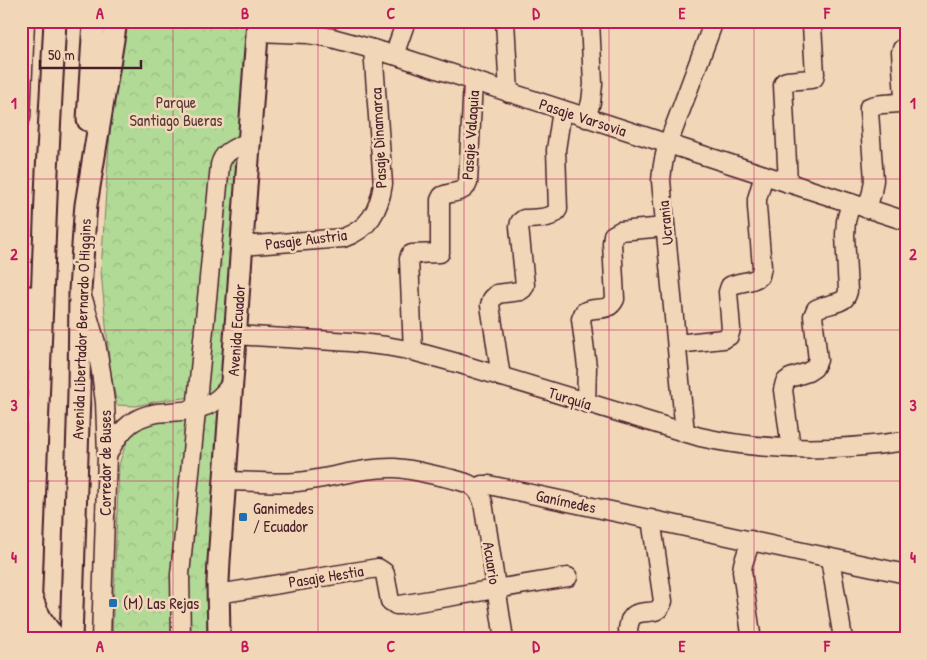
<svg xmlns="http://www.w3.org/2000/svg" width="927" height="660" font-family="'Patrick Hand',sans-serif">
<defs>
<pattern id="park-crowns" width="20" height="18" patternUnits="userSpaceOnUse" patternTransform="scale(1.25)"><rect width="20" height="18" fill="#b1da97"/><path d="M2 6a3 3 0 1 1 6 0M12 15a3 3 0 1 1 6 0" fill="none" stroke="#9abb82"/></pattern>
</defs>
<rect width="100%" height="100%" fill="#f1d7b8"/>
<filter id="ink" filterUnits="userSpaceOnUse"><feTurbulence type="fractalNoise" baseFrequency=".02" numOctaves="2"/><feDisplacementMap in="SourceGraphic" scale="10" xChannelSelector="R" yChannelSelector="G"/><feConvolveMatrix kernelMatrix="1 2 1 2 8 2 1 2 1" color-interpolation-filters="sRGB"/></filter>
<g filter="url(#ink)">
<g fill="url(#park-crowns)" stroke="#7e7c61">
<polygon points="125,21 249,21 223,369 221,379 210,395 158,401 136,406 117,405 110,369 101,271 112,96"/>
<path d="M218,411L216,470L209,639H112L119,465C124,449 130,426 148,421C154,420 162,420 168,420C185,418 201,418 218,411Z"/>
</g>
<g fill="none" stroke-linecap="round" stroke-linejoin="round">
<g stroke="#4a1f2b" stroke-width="21">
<g id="minor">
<polyline points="505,21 509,93"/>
<polyline points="256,32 308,34 332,38 394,55 906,221"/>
<polyline points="394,55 406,21"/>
<polyline points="21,118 25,21"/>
<polyline points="586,118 591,102 593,84 590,21"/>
<polyline points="788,183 783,85 784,82 787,81 811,79 814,78 815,74 812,26 813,23 816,21"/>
<path d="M867,209L872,192L874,180L869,112V107C879,102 892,105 903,102L904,97L901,52L902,49L906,46"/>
<path d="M241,246L343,238C369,229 379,211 383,184L373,49"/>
<polyline points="84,302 96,343 101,372 105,402 107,455 101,639"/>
<path d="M235,335L351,342L386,346L413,351L457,363L700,437C767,452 838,451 906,441"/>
<path d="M677,344L723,339L729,336L731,329L728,292L730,286C740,281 751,283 760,276L762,267L757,207V199L764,175"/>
<path d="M413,351L409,259L410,255L412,254L440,253V200L442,196C451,191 464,194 468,183L473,81"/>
<path d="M501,377L490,305L492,299L497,294L520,291L523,289L525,285L519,227L520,222L524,219C535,218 553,220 558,209L556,150L562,110"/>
<path d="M586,403L587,367L581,319L584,312C596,305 608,314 615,299L612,243L613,235L620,231L665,227"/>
<path d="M685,433L661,181C662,168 664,156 668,144L714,21"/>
<path d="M791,448L783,390L785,382L790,378L808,372L814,368L818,360L813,316L816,309C823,305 839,304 844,299C846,298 848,292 848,291L845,235L846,221L851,203"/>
<path d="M107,455C122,426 136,413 169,412C181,411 192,411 203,407C216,403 225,393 232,383"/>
<path d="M225,481C249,481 273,484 297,482C330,479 362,467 395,468C412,469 428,474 444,477C462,482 476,481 483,502L504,639"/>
<polyline points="476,488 482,485 489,485 906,574"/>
<polyline points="830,558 843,639"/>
<polyline points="218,594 378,568 384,572 385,574 390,601 396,605 400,605 568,577"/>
<path d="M181,639L180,575L220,165C223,151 236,148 248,142"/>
<path d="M629,639L628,629L630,620C632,618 633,615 636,614C648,609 658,617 663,601L651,519"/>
<polyline points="748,639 751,634 742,571 743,564 751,540"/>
</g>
</g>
<g stroke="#4a1f2b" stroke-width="25">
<g id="major">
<polyline points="88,120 94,21"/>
<polyline points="21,364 30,297"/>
<path d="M32,599C37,615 45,628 57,639"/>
<polyline points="29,639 47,171 55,21"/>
<polyline points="71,639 79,394 80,291 85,216 86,205 116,21"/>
<polyline points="219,639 218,582 219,561 258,21"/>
</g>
</g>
<use href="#minor" stroke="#f1d7b8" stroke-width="18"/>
<use href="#major" stroke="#f1d7b8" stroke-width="21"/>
</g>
</g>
<path fill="none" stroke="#c2185b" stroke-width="1" stroke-opacity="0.55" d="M173,21V639M318,21V639M464,21V639M609,21V639M754,21V639M21,179H906M21,330H906M21,481H906"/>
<g fill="#1f6fb2" stroke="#f1d7b8" stroke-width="2">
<rect x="238" y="512" width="10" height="10" rx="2.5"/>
<rect x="108" y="598" width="10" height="10" rx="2.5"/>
</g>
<g text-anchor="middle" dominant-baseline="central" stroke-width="5" stroke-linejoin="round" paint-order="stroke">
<g font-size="16" fill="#593b3b" stroke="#f1d7b8">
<text x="176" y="102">Parque<tspan x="176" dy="18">Santiago Bueras</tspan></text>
</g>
<g font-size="16" fill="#4a1f2b" stroke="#f1d7b8">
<text transform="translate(583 117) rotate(18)">Pasaje Varsovia</text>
<text transform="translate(470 135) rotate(-86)">Pasaje Valaquia</text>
<text transform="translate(378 138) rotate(-93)">Pasaje Dinamarca</text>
<text transform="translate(665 223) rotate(-96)">Ucrania</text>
<text transform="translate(306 239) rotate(-7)">Pasaje Austria</text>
<text transform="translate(81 329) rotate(-88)">Avenida Libertador Bernardo O'Higgins</text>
<text transform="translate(236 330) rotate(-86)">Avenida Ecuador</text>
<text transform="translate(570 398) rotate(17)">Turquía</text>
<text transform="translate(105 463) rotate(-90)">Corredor de Buses</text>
<text transform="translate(566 501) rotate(12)">Ganímedes</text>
<text transform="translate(492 563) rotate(81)">Acuario</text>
<text transform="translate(326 576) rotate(-9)">Pasaje Hestia</text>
</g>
<g font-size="16" fill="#4a1f2b" stroke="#f1d7b8" text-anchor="start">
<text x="253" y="508">Ganimedes<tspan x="253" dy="18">/ Ecuador</tspan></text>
<text x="123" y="603">(M) Las Rejas</text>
</g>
</g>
<rect width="927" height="660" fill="none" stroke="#f1d7b8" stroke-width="55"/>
<path d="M40 60v8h101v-8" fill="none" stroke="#4a1f2b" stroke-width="2.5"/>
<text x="48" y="60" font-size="15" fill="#4a1f2b" stroke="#f1d7b8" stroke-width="4" paint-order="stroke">50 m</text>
<rect x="28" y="28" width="872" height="604" fill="none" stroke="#c2185b" stroke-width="2"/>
<g font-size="16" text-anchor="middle" font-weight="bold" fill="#c2185b">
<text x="100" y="19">A</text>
<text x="245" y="19">B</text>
<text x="391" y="19">C</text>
<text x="536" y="19">D</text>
<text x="682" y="19">E</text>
<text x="827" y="19">F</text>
<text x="14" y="109">1</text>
<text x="913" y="109">1</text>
<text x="14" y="260">2</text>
<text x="913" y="260">2</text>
<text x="14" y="411">3</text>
<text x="913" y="411">3</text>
<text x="14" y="563">4</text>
<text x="913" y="563">4</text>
<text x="100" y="652">A</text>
<text x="245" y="652">B</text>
<text x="391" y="652">C</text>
<text x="536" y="652">D</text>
<text x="682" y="652">E</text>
<text x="827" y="652">F</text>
</g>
</svg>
